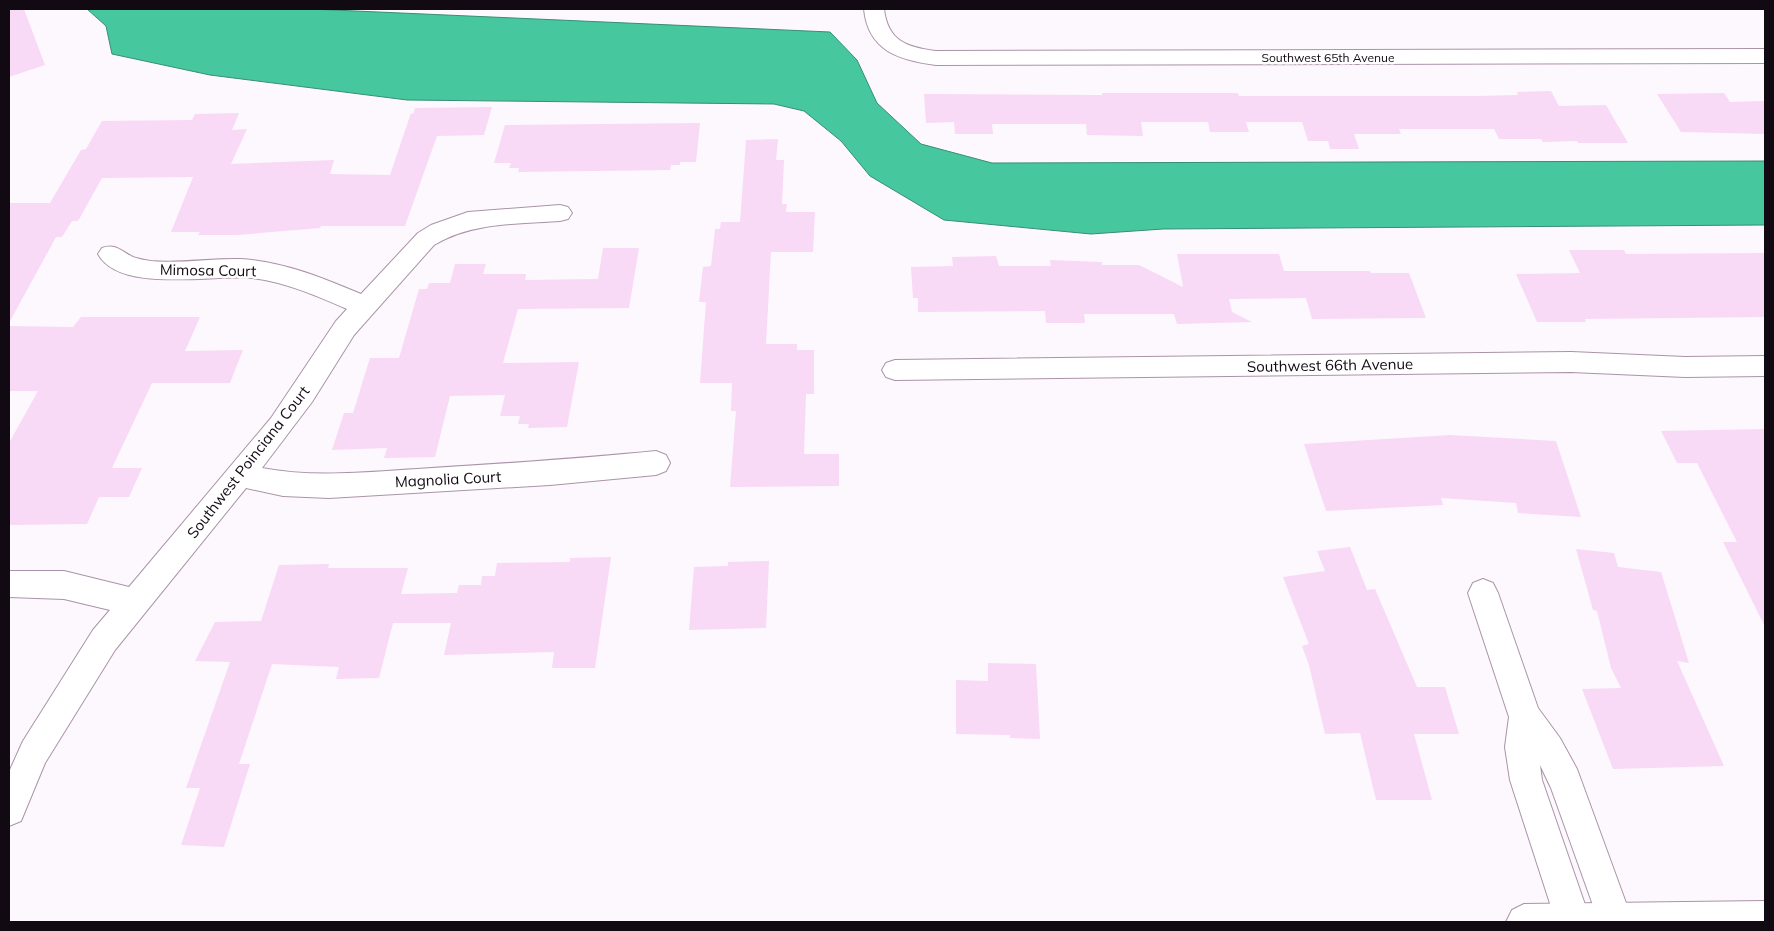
<svg xmlns="http://www.w3.org/2000/svg" width="1774" height="931" font-family="Mulish,sans-serif">
<rect width="100%" height="100%" fill="#fdf8fd"/>
<polygon fill="#47c79e" stroke="#378e74" points="87,9 310,9 830,32 857,60 877,103 921,144 992,163 1765,161 1765,225 1163,229 1091,234 944,220 870,176 841,141 804,111 774,104 407,100 210,75 112,54 106,26"/>
<g fill="#f8d9f6">
<polygon points="9,9 24,9 45,65 9,77"/>
<polygon points="1551,91 1559,106 1606,105 1628,143 1578,143 1577,141 1543,142 1541,139 1499,139 1494,129 1399,129 1401,134 1354,134 1359,149 1330,149 1328,141 1308,141 1302,122 1246,122 1249,132 1210,132 1208,122 1141,122 1143,136 1087,135 1086,124 992,124 993,134 955,134 954,122 926,123 924,94 1102,95 1102,93 1238,93 1239,96 1478,96 1518,95 1517,92"/>
<polygon points="1724,93 1730,102 1765,101 1765,134 1681,132 1657,94"/>
<polygon points="492,107 484,135 437,136 405,226 321,226 320,228 237,235 198,235 200,232 171,232 193,177 102,178 78,221 72,221 62,237 56,237 9,323 9,203 50,203 81,150 86,149 102,121 192,120 195,114 239,113 232,130 247,129 231,164 334,160 330,174 390,175 411,113 413,114 415,108"/>
<polygon points="700,123 696,162 680,162 680,165 671,165 670,170 518,172 519,168 509,168 511,163 494,163 505,125"/>
<polygon points="778,139 776,160 784,160 782,204 787,204 786,212 815,212 813,252 771,252 766,344 797,344 797,350 814,350 814,394 806,394 804,454 839,454 839,486 730,487 736,411 731,411 732,383 700,383 706,302 699,302 703,267 711,266 715,229 720,229 721,222 740,222 746,140"/>
<polygon points="603,248 639,248 629,308 518,309 503,363 579,362 567,427 528,428 529,424 518,424 520,416 500,416 505,395 450,396 435,457 384,458 387,448 332,450 344,413 353,413 370,358 399,358 419,289 427,289 429,283 450,283 455,264 486,264 483,274 526,274 525,280 598,279"/>
<polygon points="1569,250 1624,250 1626,254 1765,253 1765,317 1585,319 1586,322 1537,322 1516,274 1580,273"/>
<polygon points="1177,254 1279,254 1284,271 1370,271 1371,273 1409,273 1426,318 1312,319 1306,298 1229,299 1232,312 1252,322 1177,324 1174,314 1084,314 1085,323 1046,323 1045,311 918,312 918,298 913,298 911,267 953,266 952,257 996,256 999,266 1051,266 1050,260 1102,262 1102,265 1139,265 1183,287"/>
<polygon points="81,317 200,317 185,351 243,350 230,383 152,383 112,468 142,468 129,497 99,497 87,524 9,525 9,443 38,391 9,391 9,326 73,327"/>
<polygon points="1765,429 1765,627 1723,542 1737,542 1697,463 1677,463 1661,431"/>
<polygon points="1450,435 1556,441 1581,517 1518,513 1516,503 1441,498 1443,505 1326,511 1304,444"/>
<polygon points="1350,547 1367,590 1375,589 1417,687 1445,687 1459,734 1414,734 1432,800 1376,800 1360,733 1325,734 1309,665 1302,646 1309,644 1283,577 1325,571 1317,551"/>
<polygon points="1576,549 1614,553 1618,567 1661,572 1689,663 1677,661 1724,766 1613,769 1582,689 1621,688 1611,668 1597,611 1593,610"/>
<polygon points="611,557 595,668 552,668 554,652 444,655 451,623 393,623 379,678 336,679 339,667 272,664 239,764 250,764 224,847 181,845 200,788 186,788 230,662 195,661 215,622 261,621 279,565 329,564 328,568 408,568 401,594 457,593 459,585 481,585 482,576 495,576 497,563 570,562 570,558"/>
<polygon points="769,561 766,628 689,630 694,567 728,566 728,562"/>
<polygon points="988,663 1036,664 1040,739 1010,738 1010,735 956,734 956,680 988,681"/>
</g>
<g fill="none" stroke-linecap="round" stroke-linejoin="round">
<g stroke="#aa93a9" stroke-width="2">
<g id="minor">
<path d="M864,9H884C888,41 906,47 936,51L1765,49V63L936,65C899,60 868,51 864,9Z"/>
<path d="M560,205L568,207L572,213L568,219L560,221C518,224 471,222 434,245L354,335L312,402L262,468C313,478 366,472 417,469C497,464 576,459 656,451L666,455L670,463L666,471L656,475L550,485L329,498L283,496L246,488L115,650L45,763L21,821L9,826V772L23,741L93,630L110,610L64,599L9,597V571H64L129,587L271,418L336,321L347,309C317,296 285,282 252,278C213,274 120,294 98,254L102,248C115,243 121,251 133,257C138,259 145,260 151,261C181,264 210,258 240,259C282,261 323,278 361,294L418,233L431,225L468,212Z"/>
<polygon points="1571,352 1685,357 1765,356 1765,376 1685,377 1571,372 895,380 886,377 882,370 886,363 895,360"/>
<polygon points="1483,579 1493,583 1498,593 1538,708 1560,738 1577,769 1633,922 1599,922 1551,788 1540,765 1542,780 1591,922 1556,922 1510,780 1505,747 1509,717 1468,593 1473,583"/>
</g>
</g>
<g stroke="#aa93a9" stroke-width="2">
<polygon id="major" points="1765,901 1765,922 1506,922 1512,910 1524,904"/>
</g>
<use href="#minor" fill="#fff" fill-rule="evenodd"/>
<use href="#major" fill="#fff" fill-rule="evenodd"/>
</g>
<g text-anchor="middle" dominant-baseline="central" stroke-width="5" stroke-linejoin="round" paint-order="stroke">
<g font-size="12" fill="#120a12" stroke="#fff">
<text x="1328" y="57">Southwest 65th Avenue</text>
</g>
<g font-size="15" fill="#120a12" stroke="#fff">
<text transform="translate(208 270) rotate(1)">Mimosa Court</text>
<text transform="translate(1330 365) rotate(-1)">Southwest 66th Avenue</text>
<text transform="translate(248 462) rotate(-52)">Southwest Poinciana Court</text>
<text transform="translate(448 479) rotate(-3)">Magnolia Court</text>
</g>
</g>
<rect width="1774" height="931" fill="none" stroke="#120a12" stroke-width="20"/>
</svg>
